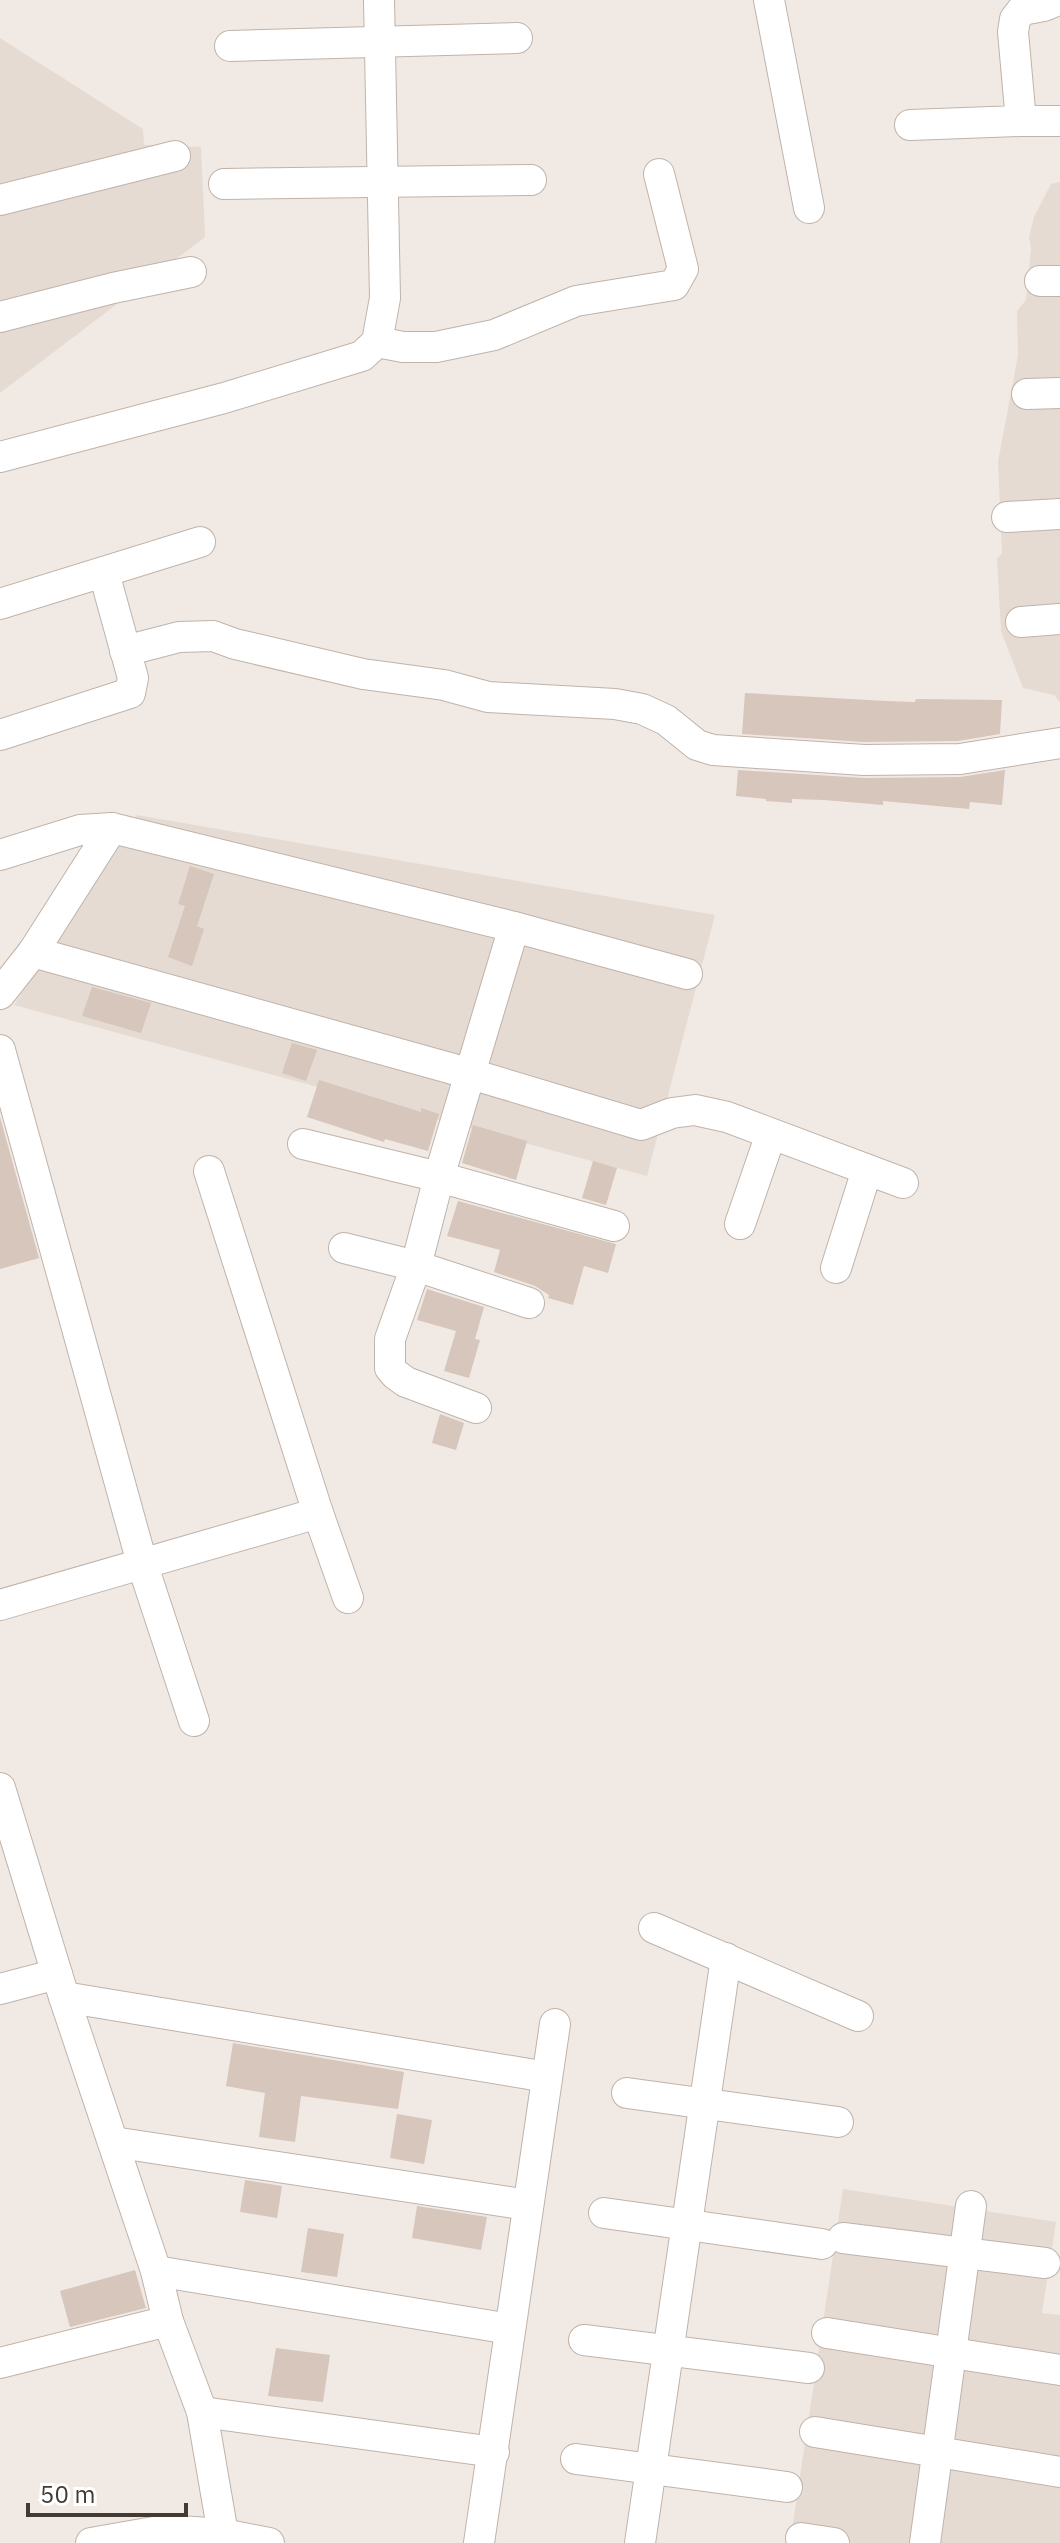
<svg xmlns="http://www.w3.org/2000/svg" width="1060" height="2543" font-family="'IBM Plex Sans',sans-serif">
<rect width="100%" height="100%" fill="#f1eae4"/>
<g fill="#e5dbd2">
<polygon points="0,38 143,129 144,145 201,147 205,237 0,393"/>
<polygon points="1060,182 1060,702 1054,695 1023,688 1001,631 997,559 1002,553 998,462 1018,355 1017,311 1026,300 1031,248 1029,237 1034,217 1051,184"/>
<polygon points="137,815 715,915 647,1176 14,1005"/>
<polygon points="843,2189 1056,2222 1042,2313 1060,2315 1060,2543 790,2543"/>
</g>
<g fill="#d6c6bc">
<polygon points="745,693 886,701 915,702 916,699 1002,700 1000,734 958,741 864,742 742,734"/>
<polygon points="738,770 864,778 960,777 1005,770 1002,805 970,802 969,809 883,801 883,805 824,800 792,799 792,803 766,801 766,799 736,796"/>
<polygon points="190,866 214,874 197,926 204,929 192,966 168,957 185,906 178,904"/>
<polygon points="92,987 151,1003 141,1033 82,1016"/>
<polygon points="292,1043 317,1050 306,1081 282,1073"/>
<polygon points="319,1080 421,1112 421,1108 439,1114 428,1151 385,1139 384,1142 307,1117"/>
<polygon points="0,1117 39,1258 0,1269"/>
<polygon points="473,1125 527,1141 516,1180 462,1163"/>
<polygon points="593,1161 617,1168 606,1205 582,1198"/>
<polygon points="458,1201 616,1244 608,1273 584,1266 573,1305 548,1298 549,1295 535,1286 494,1272 500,1250 447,1236"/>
<polygon points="427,1289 484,1307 475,1339 480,1340 469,1378 444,1371 456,1331 417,1320"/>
<polygon points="440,1414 464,1423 456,1450 432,1443"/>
<polygon points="233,2043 404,2072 398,2109 301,2096 295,2142 259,2137 265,2093 226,2086"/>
<polygon points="397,2114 432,2120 424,2164 390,2158"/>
<polygon points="245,2180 282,2186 277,2218 240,2212"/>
<polygon points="417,2206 487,2217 481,2250 412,2238"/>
<polygon points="308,2228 344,2234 337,2277 301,2272"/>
<polygon points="135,2270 146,2308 70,2327 60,2291"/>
<polygon points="276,2348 330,2355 323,2402 268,2396"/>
</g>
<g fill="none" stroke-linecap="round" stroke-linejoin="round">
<g stroke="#bfb3aa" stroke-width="32">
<g id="minor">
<polyline points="769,0 809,208"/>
<polyline points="230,46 517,38"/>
<polyline points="1021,121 1060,121"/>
<polyline points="910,125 1021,121 1013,32 1015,19 1022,10 1044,6 1058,0"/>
<polyline points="224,184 531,180"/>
<polyline points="0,200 175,156"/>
<polyline points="1040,281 1060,281"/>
<polyline points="0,317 113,288 191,272"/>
<polyline points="377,342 403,347 436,347 494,335 576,301 674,285 683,269 659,174"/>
<polyline points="1027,394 1060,393"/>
<polyline points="0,457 224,398 362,356 377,342 385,298 379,0"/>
<polyline points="1007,517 1060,514"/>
<polyline points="0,604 200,542"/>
<polyline points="1021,622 1060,619"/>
<polyline points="125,651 179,637 213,636 235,644 363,674 444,685 488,697 615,704 642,709 666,720 697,745 713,750 864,760 960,759 1060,743"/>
<polyline points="0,735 130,693 133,678 104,573"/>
<polyline points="0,855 80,830 112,828 514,927 687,974"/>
<polyline points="33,952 471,1074 641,1125 672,1113 695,1110 727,1117 903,1183"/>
<polyline points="0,994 33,952 112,828"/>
<polyline points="0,1050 142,1563 194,1721"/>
<polyline points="303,1144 439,1177 614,1226"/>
<polyline points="209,1171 318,1513 348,1598"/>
<polyline points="740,1224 771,1134"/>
<polyline points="344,1248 416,1266 529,1303"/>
<polyline points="836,1268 867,1170"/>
<polyline points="476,1408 406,1382 395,1374 390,1368 390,1339 416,1266 439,1177 514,927"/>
<polyline points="0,1605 318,1513"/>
<polyline points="0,1788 64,1997 156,2271 168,2321 202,2412 223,2534"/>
<polyline points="654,1928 858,2016"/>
<polyline points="0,1989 57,1974"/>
<polyline points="64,1997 547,2077"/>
<polyline points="627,2093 838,2122"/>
<polyline points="113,2142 528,2205"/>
<polyline points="604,2213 822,2244"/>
<polyline points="843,2238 1045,2263"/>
<polyline points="156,2271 510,2329"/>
<polyline points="827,2333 1060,2370"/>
<polyline points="584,2340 809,2368"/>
<polyline points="0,2363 168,2321"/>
<polyline points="202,2412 494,2452"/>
<polyline points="815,2432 1060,2472"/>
<polyline points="576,2459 787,2487"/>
<polyline points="801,2538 834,2543"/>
<polyline points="91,2543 165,2530 223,2534 269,2543"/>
<polyline points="479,2543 555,2024"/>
<polyline points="640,2543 726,1958"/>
<polyline points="925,2543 971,2206"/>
</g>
</g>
<use href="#minor" stroke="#fff" stroke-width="30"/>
</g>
<path d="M28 2503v12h158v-12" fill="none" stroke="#433a34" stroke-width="4"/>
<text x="40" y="2503" font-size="24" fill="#433a34" stroke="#ffffff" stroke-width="6" paint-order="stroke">50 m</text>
</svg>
